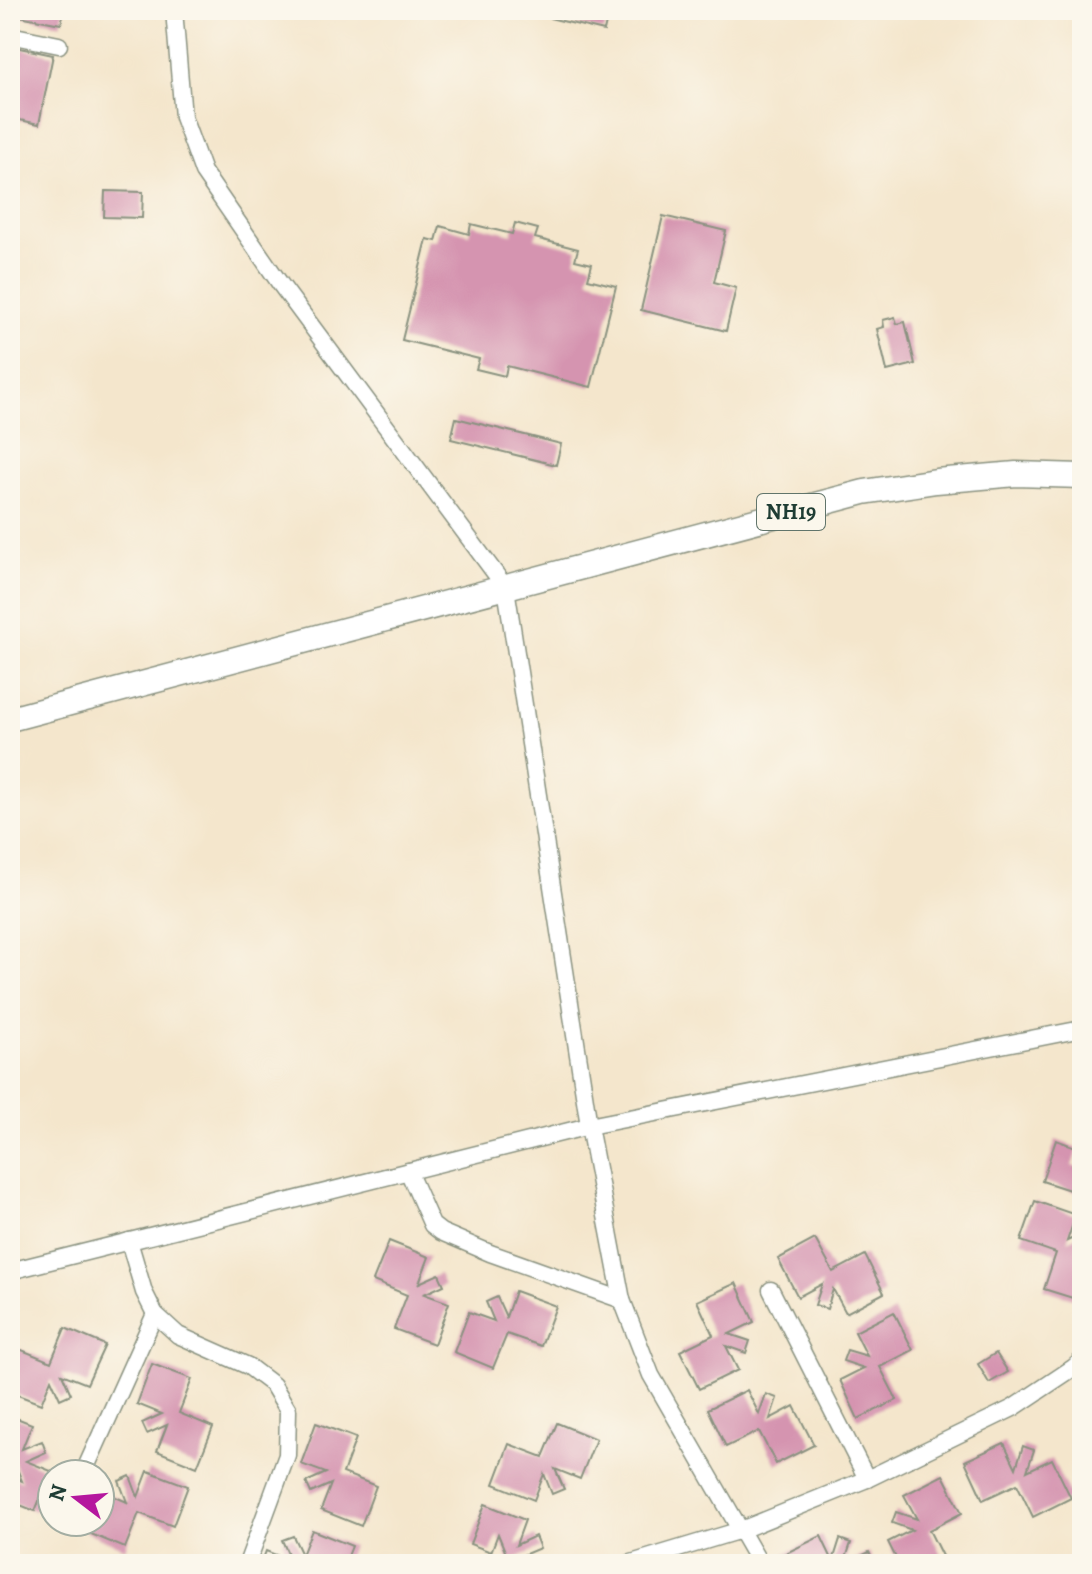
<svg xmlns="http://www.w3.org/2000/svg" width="1092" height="1574" font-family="Alegreya,serif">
<rect width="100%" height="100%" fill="#fbf7ec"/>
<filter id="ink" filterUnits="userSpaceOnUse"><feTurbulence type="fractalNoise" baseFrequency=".0125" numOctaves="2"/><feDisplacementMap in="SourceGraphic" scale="16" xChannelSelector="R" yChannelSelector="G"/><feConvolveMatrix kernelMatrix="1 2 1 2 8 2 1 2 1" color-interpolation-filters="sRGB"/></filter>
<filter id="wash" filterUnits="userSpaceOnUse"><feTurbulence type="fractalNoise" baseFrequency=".006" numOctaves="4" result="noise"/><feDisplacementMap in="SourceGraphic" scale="32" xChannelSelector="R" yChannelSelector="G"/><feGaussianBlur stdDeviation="1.8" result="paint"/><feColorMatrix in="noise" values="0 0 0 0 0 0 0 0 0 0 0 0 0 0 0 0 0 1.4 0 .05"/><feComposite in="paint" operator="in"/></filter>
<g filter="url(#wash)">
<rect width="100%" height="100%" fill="#f4e6cc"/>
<g id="blocks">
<g fill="#d594b0">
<polygon points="15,10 64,10 61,24 14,15"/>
<polygon points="534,10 609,10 604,31 533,14"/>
<polygon points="10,46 53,55 39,124 10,118"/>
<polygon points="105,191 143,192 142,218 104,217"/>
<polygon points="663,216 726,231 714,282 736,288 726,331 641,310"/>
<polygon points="515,223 538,229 535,238 578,249 575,260 592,264 588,279 616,286 591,387 507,366 505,376 476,369 479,359 402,340 427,239 436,241 440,226 469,234 471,224 512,234"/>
<polygon points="895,317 897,324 905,322 915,364 887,371 877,329 884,327 883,320"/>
<polygon points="456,418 561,444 556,465 451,439"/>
<polygon points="1056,1140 1078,1148 1072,1166 1082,1169 1082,1194 1042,1181"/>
<polygon points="1035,1201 1076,1215 1067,1241 1082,1234 1082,1301 1044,1289 1056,1253 1021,1241"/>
<polygon points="815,1239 833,1272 865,1255 884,1293 846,1313 833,1289 827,1309 815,1305 822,1284 798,1297 778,1259"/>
<polygon points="389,1241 429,1257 419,1283 439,1274 444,1285 424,1294 449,1303 434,1344 394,1329 407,1295 373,1281"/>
<polygon points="736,1283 754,1322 729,1334 750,1341 746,1353 726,1346 738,1370 699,1389 680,1351 713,1335 697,1301"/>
<polygon points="515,1291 556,1306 541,1346 507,1334 493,1368 454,1352 469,1312 494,1321 486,1302 497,1297 506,1317"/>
<polygon points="894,1312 913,1350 880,1367 897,1400 858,1419 840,1380 864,1368 843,1361 847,1350 867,1356 855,1332"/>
<polygon points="65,1328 105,1345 87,1384 62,1374 71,1394 60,1399 51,1379 41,1404 10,1392 10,1366 17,1348 51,1362"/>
<polygon points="996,1353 1008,1372 989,1383 978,1364"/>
<polygon points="152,1364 192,1379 179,1413 213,1427 197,1467 157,1451 167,1425 147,1434 142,1423 162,1414 137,1404"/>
<polygon points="747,1390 759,1414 766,1394 777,1398 770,1419 794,1406 814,1445 776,1464 759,1431 726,1447 708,1409"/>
<polygon points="14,1417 32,1424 22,1449 42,1441 46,1452 26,1461 51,1471 35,1511 10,1501 10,1476 22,1481 10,1452 10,1418 13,1420"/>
<polygon points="316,1423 356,1438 343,1473 376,1486 361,1526 321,1510 331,1484 311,1493 306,1482 326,1473 301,1464"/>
<polygon points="557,1423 596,1439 580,1479 555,1469 564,1489 552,1494 544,1474 534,1500 494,1484 509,1444 543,1457"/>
<polygon points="1004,1443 1016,1468 1023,1446 1034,1450 1027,1471 1052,1459 1071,1498 1033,1517 1017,1484 983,1500 965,1461"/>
<polygon points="148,1471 188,1486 173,1526 139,1513 125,1548 86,1532 90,1522 100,1522 100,1490 127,1502 119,1481 130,1476 138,1497"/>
<polygon points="943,1475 962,1513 929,1530 946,1564 899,1564 888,1542 912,1530 892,1523 896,1512 917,1519 904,1495"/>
<polygon points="485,1504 525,1520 516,1545 535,1536 540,1548 509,1561 498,1534 491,1552 470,1544"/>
<polygon points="312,1530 352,1546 346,1561 342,1560 340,1564 261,1564 266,1551 291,1561 282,1540 293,1536 302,1555"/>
<polygon points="821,1536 833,1561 840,1539 851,1543 844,1564 786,1564 782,1555"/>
<polygon points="869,1552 875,1564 845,1564"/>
</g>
</g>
</g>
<g filter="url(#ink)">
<use href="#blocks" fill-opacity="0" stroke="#8a9280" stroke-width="2"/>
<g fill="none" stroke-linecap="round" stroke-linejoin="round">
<g stroke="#8a9280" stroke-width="19">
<g id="minor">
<polyline points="174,10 183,117 203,172 281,285 506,588 589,1126 622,1300 651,1375 760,1564"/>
<polyline points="10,35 59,45"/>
<polyline points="408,1171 432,1225 441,1232 490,1253 622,1300"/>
<polyline points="129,1241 144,1292 155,1314 178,1335 248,1366 273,1385 288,1410 287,1455 247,1564"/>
<polyline points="10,1271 589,1126 1082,1029"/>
<polyline points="771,1290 867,1479"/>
<polyline points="83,1474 155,1314"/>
<polyline points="628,1564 741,1530 867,1479 1013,1408 1073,1368 1082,1360"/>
</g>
</g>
<g stroke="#8a9280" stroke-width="27">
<polyline id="highway" points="10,719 864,492 936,481 1016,474 1082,476"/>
</g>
<use href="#minor" stroke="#fff" stroke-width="16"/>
<use href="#highway" stroke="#fff" stroke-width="24"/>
</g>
</g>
<g text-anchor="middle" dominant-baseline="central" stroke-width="8" stroke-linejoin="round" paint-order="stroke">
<rect fill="#fbf7ec" stroke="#61756b" stroke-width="2" x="757" y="494" width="68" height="36" rx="6"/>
<g font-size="22" font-weight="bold" fill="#1f3d34">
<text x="791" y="512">NH19</text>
</g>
</g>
<rect width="1092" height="1574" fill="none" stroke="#fbf7ec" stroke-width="40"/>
<g transform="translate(76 1498) rotate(286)"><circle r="38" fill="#fbf7ec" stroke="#a3ada2" stroke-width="2"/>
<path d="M0-6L14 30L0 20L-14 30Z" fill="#b5179e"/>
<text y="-12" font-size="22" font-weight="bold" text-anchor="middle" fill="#1f3d34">N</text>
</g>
</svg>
